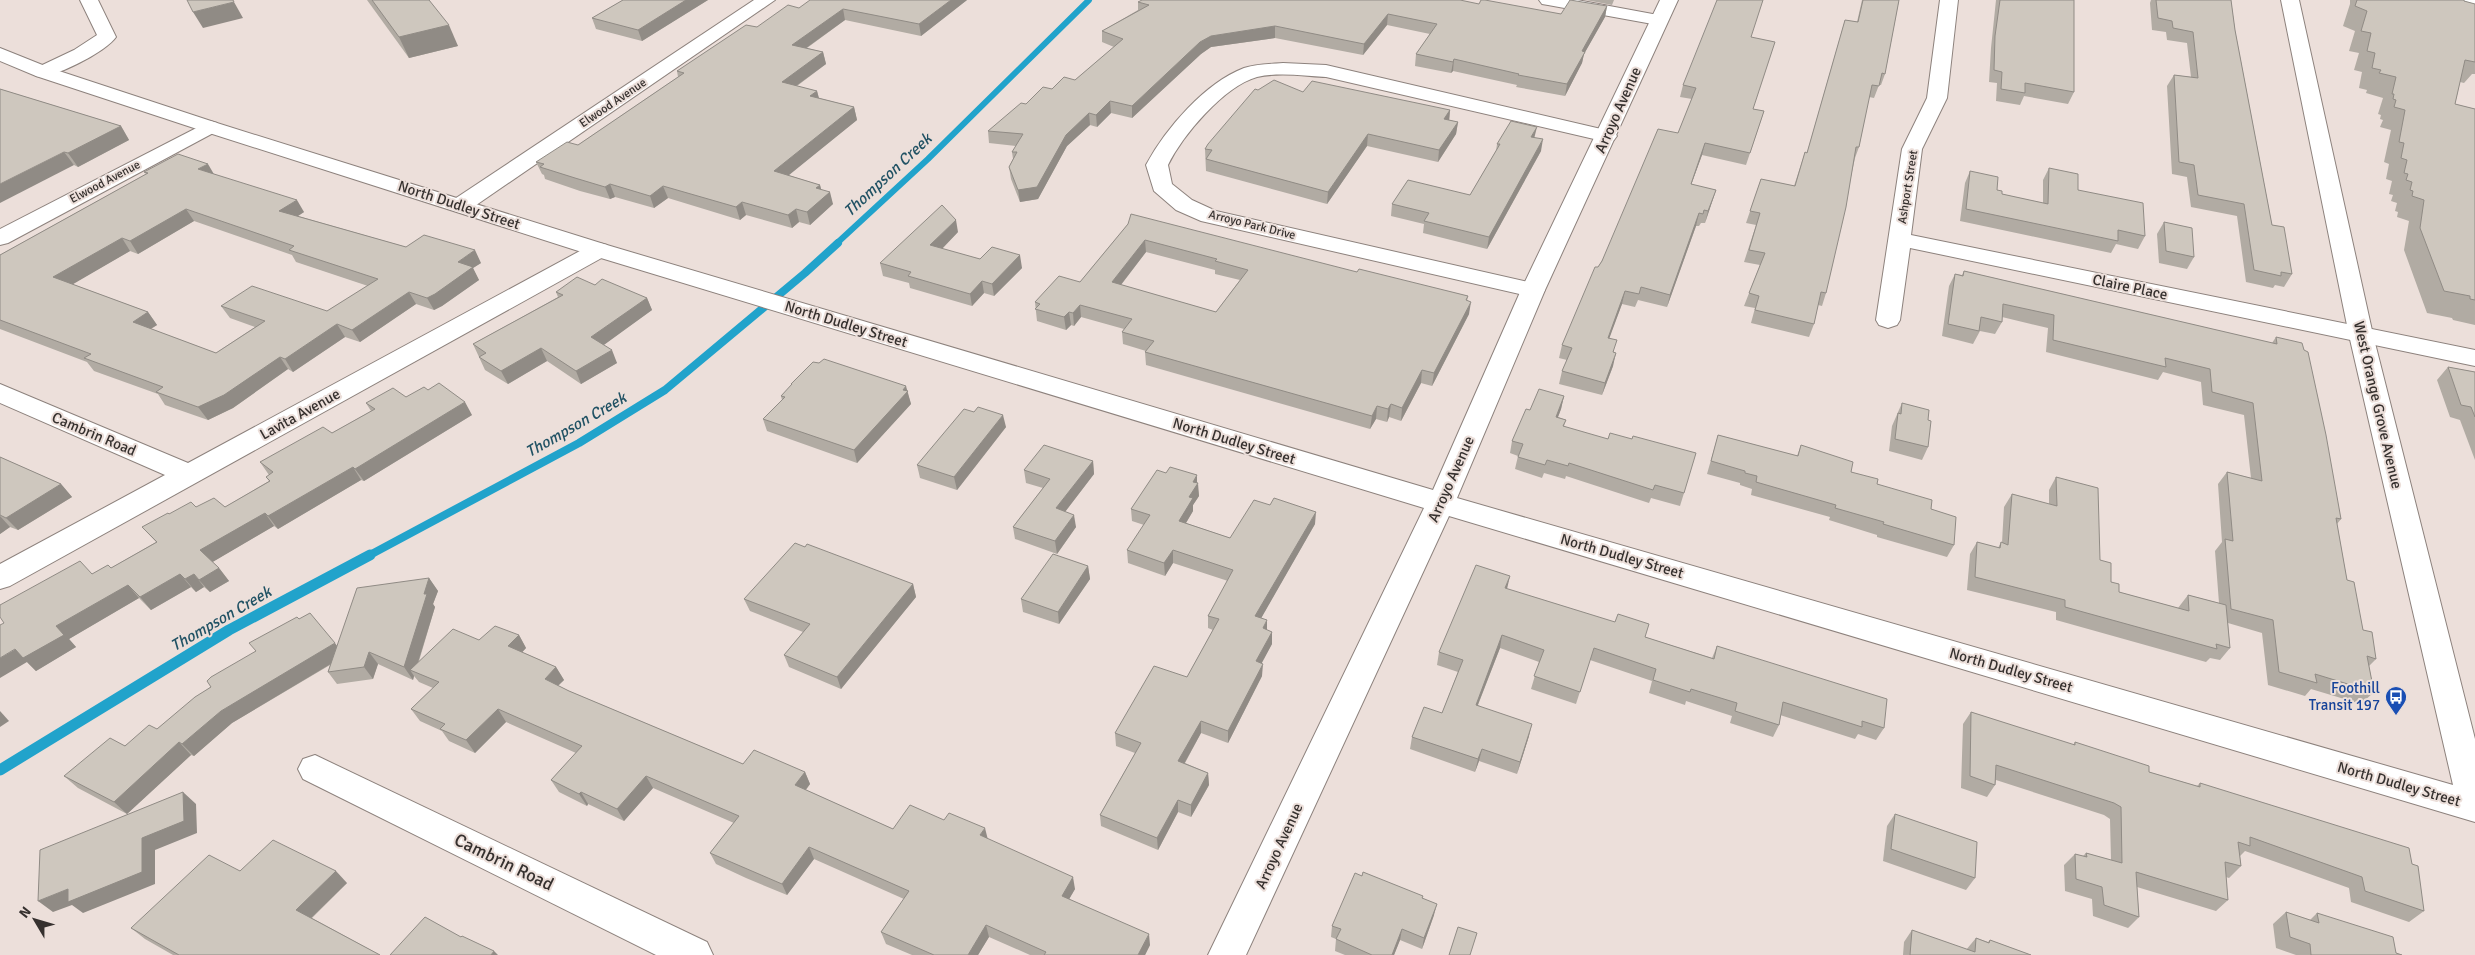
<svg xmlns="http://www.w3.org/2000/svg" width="2475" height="955" font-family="Signika,sans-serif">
<rect width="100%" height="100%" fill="#ecdfda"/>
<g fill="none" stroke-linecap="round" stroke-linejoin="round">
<polyline stroke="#21a3cb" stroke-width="6" points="836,244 928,159 1089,0"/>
<polyline stroke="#21a3cb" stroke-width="8" points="368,556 579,443 665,390 805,273 838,243"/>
<polyline stroke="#21a3cb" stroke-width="11" points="0,770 229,630 370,555"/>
<g stroke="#8d827d" stroke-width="2">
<g id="street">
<path d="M80,0H98L116,37C107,51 52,80 36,76L33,72L36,68L74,50L97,35Z"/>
<polygon points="754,0 775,0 469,210 461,212 453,210 450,205 453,200"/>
<polygon points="1539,0 1577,0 1658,15 1664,16 1667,20 1664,24 1658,25 1548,5 1542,4"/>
<polygon points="1940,0 1958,0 1947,98 1922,149 1911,235 2475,350 2475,366 1910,248 1900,320 1897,325 1888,328 1879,325 1876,320 1902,149 1927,98"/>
<polygon points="2460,0 2475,0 2475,6 2463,4"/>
<path d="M1283,63L1326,65L1614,132L1617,136L1614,140L1607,142L1326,77C1304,76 1279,72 1257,77C1224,86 1182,136 1168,165L1172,184L1192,200L1216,211L1541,285L1545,290L1541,295L1533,297L1201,221L1176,210L1154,191L1146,165C1166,128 1205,83 1244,68C1256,64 1271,64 1283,63Z"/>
<polygon points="210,121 217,123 220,127 217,131 8,243 0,245 0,229"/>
<polygon points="599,243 607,245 610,250 607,255 10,586 0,589 0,564 165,475 0,403 0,384 188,463 591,245"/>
<polygon points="315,755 707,942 713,955 656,955 303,779 298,769 303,759"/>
</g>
</g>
<g stroke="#8d827d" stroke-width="2">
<polygon id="secondary" points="1660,0 1678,0 1545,290 1457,498 2453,785 2349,335 2281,0 2299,0 2373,335 2475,739 2475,822 1449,516 1246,955 1208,955 1424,508 591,255 203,131 36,76 0,61 0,48 50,68 217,123 607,245 1433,490 1521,290"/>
</g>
<use href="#street" fill="#fff" fill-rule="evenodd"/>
<use href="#secondary" fill="#fff" fill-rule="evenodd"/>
</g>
<g fill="#b1aba3" fill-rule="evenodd">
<polygon points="367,0 429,0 458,46 409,58"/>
<polygon points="623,0 708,0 642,41 596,29 592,18"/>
<polygon points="967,0 921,36 845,20 807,48 823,52 826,64 797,86 817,91 819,98 854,107 857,120 788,175 820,185 821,189 833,204 810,225 799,222 792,228 746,215 740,220 668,198 654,208 615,197 610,199 580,191 545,179 544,175 542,174 536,162 578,145 678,77 677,71 757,27 799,8"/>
<polygon points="1586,0 1614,0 1612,5"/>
<polygon points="1862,0 1899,0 1885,74 1881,85 1879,85 1874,98 1869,97 1859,147 1855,158 1826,293 1822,306 1818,305 1814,324 1809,337 1751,323 1755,308 1744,306 1760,265 1744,262 1756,225 1746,223 1761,179 1794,186 1805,152 1807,153 1845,20 1857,22"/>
<polygon points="1996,0 2074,0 2074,92 2068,104 2024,96 2020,105 1996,101 1997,83 1989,82 1991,48"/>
<polygon points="2151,0 2231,0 2235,30 2272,225 2292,274 2284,287 2275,285 2273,288 2246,282 2237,216 2191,207 2187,177 2172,174 2167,86 2174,75 2191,77 2187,43 2167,40 2166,32 2152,30 2150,3"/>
<polygon points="2350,0 2464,0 2464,1 2475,4 2475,74 2472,74 2464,83 2460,82 2455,104 2475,109 2475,325 2453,320 2452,318 2427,313 2404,250 2409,221 2397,217 2398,212 2395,211 2397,203 2391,201 2393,195 2389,194 2392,181 2386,179 2389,164 2384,162 2391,130 2380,127 2383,120 2380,119 2381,115 2378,114 2383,98 2366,93 2367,90 2359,88 2362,72 2354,70 2359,53 2349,51 2355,31 2343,26 2350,4"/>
<polygon points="1138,2 1479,4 1561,14 1607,6 1605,17 1584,54 1582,63 1565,96 1516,87 1517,85 1453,71 1451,73 1415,66 1416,54 1430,34 1387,25 1363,55 1275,38 1211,47 1201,54 1132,118 1111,113 1097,127 1090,125 1067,146 1038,199 1020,202 1011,179 1009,167 1013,159 1012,152 1016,146 989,143 988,131 1026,104 1052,89 1075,80 1114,47 1102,42 1102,31 1138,10"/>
<polygon points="1752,38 1753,109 1764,111 1746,165 1702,155 1691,185 1716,190 1705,223 1701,223 1699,226 1696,226 1667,307 1638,300 1635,307 1622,304 1609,338 1614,353 1613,366 1602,395 1559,384 1562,371 1567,360 1559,358 1562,345 1598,267 1678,133 1692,99 1680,97 1683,85"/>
<polygon points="0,89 121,126 129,140 78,167 74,165"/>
<polygon points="1303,92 1450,110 1449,120 1458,122 1456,134 1438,162 1367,146 1327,204 1206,171 1205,149"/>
<polygon points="1535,138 1541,151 1487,249 1423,233 1424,224 1391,216 1392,204 1470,195 1496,151 1497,144"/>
<polygon points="2049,168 2078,190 2145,236 2138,249 2116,244 2111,253 1960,221 1965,183 1970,171 1997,190 2002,194 2043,203 2043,180"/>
<path d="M144,172L214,174L304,212L298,216L406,247L481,263L473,268L479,280L442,306L434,310L416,304L360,342L345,337L293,372L288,369L233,408L208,420L165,405L158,394L94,371L87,362L0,329V255L146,174ZM194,221L292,255L296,262L368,286L327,311L221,306L230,318L255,327L216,353L151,329L157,325L148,312L72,284L130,251L138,254Z"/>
<polygon points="2164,222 2194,257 2187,269 2159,263 2157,234"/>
<path d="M1128,224L1468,296L1467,301L1469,314L1432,386L1421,383L1401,421L1389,417L1387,422L1376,419L1370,429L1146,365L1145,352L1146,351L1123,344L1122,332L1124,329L1081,317L1074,326L1071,325L1066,330L1037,321L1035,302L1080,282ZM1146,252L1215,270V274L1240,280L1216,312L1121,285Z"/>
<polygon points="958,232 942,249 980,259 1022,268 994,296 984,293 972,306 910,288 909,283 883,276 880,263"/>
<polygon points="1964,271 2272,343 2276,337 2341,519 2337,524 2347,580 2363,630 2376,659 2369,666 2374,692 2361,704 2311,689 2305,696 2268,685 2262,633 2228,623 2230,648 2220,660 2210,658 2206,662 2056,620 2056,612 1967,590 1970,554 1977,542 1998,548 2001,542 2002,543 2004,507 2012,494 2049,504 2049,490 2056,477 2111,582 2119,592 2178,608 2188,595 2219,603 2215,551 2222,542 2218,484 2227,472 2251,478 2244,415 2203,405 2201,382 2163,372 2158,380 2046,352 2048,328 2002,317 2002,322 1995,334 1980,331 1973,344 1942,336 1949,286 1955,274 1962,275"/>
<polygon points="595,285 647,298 652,310 603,345 617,363 581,384 547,361 508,384 485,370 473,344 558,297 556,292"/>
<polygon points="2448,367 2475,372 2475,460 2460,420 2450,417 2437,380"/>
<polygon points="791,384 907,391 911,404 857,463 767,431 763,419 782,400 781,396 791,386"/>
<polygon points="428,390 472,415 364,481 361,480 278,529 274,526 212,562 219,568 229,581 210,592 204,587 196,592 191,587 151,610 139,598 69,639 76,647 36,671 27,662 92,574 111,568 156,542 142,527 169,514 196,507 225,507 269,481 266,477 269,475 260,462 332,433 371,411 366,403 406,397"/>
<polygon points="1564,396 1561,409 1558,417 1566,420 1564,426 1684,493 1680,506 1651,498 1649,503 1566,476 1565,479 1544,473 1542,478 1515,469 1518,456 1510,453 1512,441 1530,410"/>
<polygon points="1902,403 1928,447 1922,460 1889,451 1892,426"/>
<polygon points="974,412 1006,427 957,490 920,478 917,465"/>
<polygon points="1718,435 1797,456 1801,445 1851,472 1931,509 1954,545 1947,557 1877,537 1877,535 1829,520 1830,517 1751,495 1752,489 1740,485 1740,483 1707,474"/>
<polygon points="0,457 61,484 72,497 18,530 10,527 0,534"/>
<polygon points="1093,461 1094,474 1065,512 1076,527 1057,554 1015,539 1013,527 1043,488 1026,483 1024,470"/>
<polygon points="1166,473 1197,483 1199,496 1193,505 1193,511 1186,523 1230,538 1315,524 1261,618 1267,630 1272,632 1272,644 1261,663 1262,676 1228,743 1201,733 1185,763 1208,773 1209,785 1191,817 1178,812 1158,850 1101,826 1100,815 1135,753 1116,746 1115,733 1187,677 1213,630 1208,628 1208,616 1228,581 1173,563 1165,576 1128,563 1127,550 1144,525 1132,521 1131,509"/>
<polygon points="1088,566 1090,579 1059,624 1023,612 1021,599"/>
<polygon points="429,578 438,591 433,604 435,607 419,661 479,640 519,635 526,648 522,652 556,667 564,680 558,686 569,691 743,764 805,772 810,784 806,790 893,829 987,839 1075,889 1069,899 1150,945 1145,955 1030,955 989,937 978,955 912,955 886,944 881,932 904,899 814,859 787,895 746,878 716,864 710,853 734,823 653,788 624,821 588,804 587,806 559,792 551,780 576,753 506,722 475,753 449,741 442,731 420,721 411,709 433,688 419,682 414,676 413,680 378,664 373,679 337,684 328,672 330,665 232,723 194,756 191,755 127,814 78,788 64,776 157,729 256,651 299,619 337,646"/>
<polygon points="913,584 916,597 841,689 789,667 784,655 803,632 750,611 744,599"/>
<polygon points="1507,589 1645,637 1712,658 1717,646 1884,728 1876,740 1858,734 1855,739 1780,715 1779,725 1773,737 1730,723 1732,716 1686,701 1685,705 1649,693 1652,681 1590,660 1576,704 1531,689 1539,662 1500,648 1478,705 1529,736 1517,774 1479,761 1475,772 1410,749 1412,737 1442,713 1458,672 1437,665 1439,652"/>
<polygon points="1971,712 2073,745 2075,742 2149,772 2197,786 2200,783 2424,911 2409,922 2351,902 2349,888 2245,851 2240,856 2241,866 2229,878 2226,877 2228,900 2216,911 2137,887 2139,917 2128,928 2093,916 2092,899 2065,891 2064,865 2075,854 2083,856 2086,853 2111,860 2110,819 2104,815 1996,780 1995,785 1987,797 1961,788 1963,724"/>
<polygon points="1895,814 1975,878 1966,890 1883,861 1887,826"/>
<polygon points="240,871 347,883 312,918 380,955 173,955 145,939 131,928"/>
<polygon points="1362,876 1423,898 1434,915 1422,949 1400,940 1394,955 1345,955 1335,951 1336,939 1331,937 1332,926"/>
<polygon points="2286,912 2310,920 2317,913 2396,953 2402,955 2296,955 2276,948 2273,924"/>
<polygon points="1912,930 1966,950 1976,938 1988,942 1990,940 2031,955 1903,955 1904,942"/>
</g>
<g fill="#908b85">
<polygon points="686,0 708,0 642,41 638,30"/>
<polygon points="951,0 967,0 921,36 919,24"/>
<polygon points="234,2 243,18 203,28 193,12"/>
<polygon points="1607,6 1605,17 1584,54 1582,63 1565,96 1567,84 1582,51"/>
<polygon points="843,9 845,20 795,56 792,45"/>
<polygon points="1388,14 1387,25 1363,55 1364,44"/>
<polygon points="449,25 458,46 409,58 399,37"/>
<polygon points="1275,26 1275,38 1211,47 1201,54 1132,118 1132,106 1200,42 1211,36"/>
<polygon points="823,52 826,64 785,94 782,82"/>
<polygon points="1454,59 1453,71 1451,73 1453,62"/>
<polygon points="817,91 820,103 810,96"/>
<polygon points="1110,101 1111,113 1097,127 1096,115"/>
<polygon points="854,107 857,120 778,184 774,171"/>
<polygon points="1450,110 1449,122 1444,119"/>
<polygon points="1089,113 1090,125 1067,146 1038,199 1020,202 1018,190 1066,135"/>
<polygon points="1458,122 1456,134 1438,162 1439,150"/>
<polygon points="121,126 129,140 78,167 68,153"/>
<polygon points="1537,127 1534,139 1531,137"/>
<polygon points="1368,134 1367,146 1327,204 1328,192"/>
<polygon points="1543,139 1541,151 1487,249 1489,237"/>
<polygon points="1705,143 1702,155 1687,196 1691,184"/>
<polygon points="64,152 74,165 0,203 0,184"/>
<polygon points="208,164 215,176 198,169"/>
<polygon points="610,184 615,197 610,199 605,187"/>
<polygon points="820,185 823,197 830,192 833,204 810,225 807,212 816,188"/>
<polygon points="663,186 668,198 654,208 650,196"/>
<polygon points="1716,190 1705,223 1708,211"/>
<polygon points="297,200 304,212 287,223 279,211"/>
<polygon points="742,202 746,215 740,220 736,207"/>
<polygon points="186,209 194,221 138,254 130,241"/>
<polygon points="796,209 799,222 792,228 788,215"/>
<polygon points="1699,213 1696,226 1667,307 1670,295"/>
<polygon points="956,220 958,232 933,258 930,245"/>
<polygon points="122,238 130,251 63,290 53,277"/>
<polygon points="1145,240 1146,252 1113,295 1112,282"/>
<polygon points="475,250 481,263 473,268 479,280 442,306 434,310 427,298 458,262"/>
<polygon points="1020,255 1022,268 994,296 992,284"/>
<polygon points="982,281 984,293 972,306 970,294"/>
<polygon points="1625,291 1622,304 1605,350 1608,338"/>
<polygon points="409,292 416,304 360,342 352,330"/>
<polygon points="647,298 652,310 597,350 591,337"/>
<polygon points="1471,302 1469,314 1432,386 1434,373"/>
<polygon points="1080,305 1081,317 1074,326 1073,313"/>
<polygon points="148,312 157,325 142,334 133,322"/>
<polygon points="1069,312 1071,325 1066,330 1064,317"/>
<polygon points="337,324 345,337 293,372 285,359"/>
<polygon points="541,348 547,361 508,384 501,371"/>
<polygon points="612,350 617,363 581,384 576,371"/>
<polygon points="1616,353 1613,366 1602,395 1605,383"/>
<polygon points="280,357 288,369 233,408 208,420 198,407"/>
<polygon points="1422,370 1421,383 1401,421 1402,408"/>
<polygon points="906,386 911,404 857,463 854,450"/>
<polygon points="1564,396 1561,409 1553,430 1556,417"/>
<polygon points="465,402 472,415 364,481 355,469"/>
<polygon points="1391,404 1389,417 1387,422 1388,409"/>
<polygon points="1377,406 1376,419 1370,429 1372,416"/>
<polygon points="1003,415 1006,427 957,490 954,477"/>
<polygon points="1093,461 1094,474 1058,521 1056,508"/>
<polygon points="353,467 361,480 278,529 268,516"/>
<polygon points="1197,475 1197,485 1198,483 1199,496 1193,505 1193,511 1180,533 1179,521 1189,497 1193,482"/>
<polygon points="61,484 72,497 18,530 6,518"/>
<polygon points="1316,512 1315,524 1255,629 1255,616"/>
<polygon points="265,513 274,526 211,563 200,550"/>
<polygon points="1074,515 1076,527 1057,554 1055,541"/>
<polygon points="0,516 10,527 0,534"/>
<polygon points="1173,550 1173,563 1165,576 1164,563"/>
<polygon points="1088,566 1090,579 1059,624 1058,612"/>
<polygon points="219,568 229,581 210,592 199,580"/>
<polygon points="180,574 191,587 151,610 140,597"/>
<polygon points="194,574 204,587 196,592 185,579"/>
<polygon points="1510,576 1507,589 1505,588"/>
<polygon points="429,578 438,591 433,604 435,607 415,672 410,670 414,676 413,680 404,667 424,594"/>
<polygon points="913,584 916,597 841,689 837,677"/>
<polygon points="128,585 139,598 69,639 76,647 36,671 27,662 0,678 0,658"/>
<polygon points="1267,620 1267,633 1263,628"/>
<polygon points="1272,632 1272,644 1256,674 1256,661"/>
<polygon points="519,635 526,648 516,659 508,646"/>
<polygon points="1502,635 1500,648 1473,717 1476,705"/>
<polygon points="335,643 344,656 232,723 194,756 182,744 221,711"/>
<polygon points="369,652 378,664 373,679 364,667"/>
<polygon points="1263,664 1262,676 1228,743 1228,731"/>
<polygon points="556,667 564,680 552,691 545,679"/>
<polygon points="498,709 506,722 475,753 466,740"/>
<polygon points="0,711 9,721 0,727"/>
<polygon points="1201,721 1201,733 1179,773 1178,761"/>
<polygon points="1532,724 1529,736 1517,774 1520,762"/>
<polygon points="179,742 191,755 127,814 114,802"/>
<polygon points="1482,749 1479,761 1475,772 1478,759"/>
<polygon points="805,772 810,784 800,797 795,785"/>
<polygon points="1208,773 1209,785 1191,817 1191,805"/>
<polygon points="646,776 653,788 624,821 617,809"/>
<polygon points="183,792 196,804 197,833 155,850 155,884 83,913 72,905 53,912 38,901 68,889 142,838"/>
<polygon points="581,792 588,804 587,806 579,794"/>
<polygon points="1178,800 1178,812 1158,850 1157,838"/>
<polygon points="985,828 988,840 980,835"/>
<polygon points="809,847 814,859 787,895 782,884"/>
<polygon points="336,871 347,883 308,921 296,910"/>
<polygon points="1073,877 1075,889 1064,908 1062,896"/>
<polygon points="1437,904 1434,915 1422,949 1424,938"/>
<polygon points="986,925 989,937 978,955 968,955"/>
<polygon points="1402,929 1400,940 1394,955 1392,955"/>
<polygon points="1149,934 1150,945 1145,955 1138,955"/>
<polygon points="494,951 498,955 491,955"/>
</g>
<g fill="#cec7be" stroke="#908b85" fill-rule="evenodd">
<polygon points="187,0 233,0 234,2 193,12"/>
<polygon points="372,0 429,0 449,25 399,37"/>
<polygon points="623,0 686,0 638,30 592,18"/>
<polygon points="810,0 951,0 919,24 843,9 792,45 823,52 782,82 817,91 810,96 854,107 774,171 820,185 816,188 830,192 807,212 796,209 788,215 742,202 736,207 663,186 650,196 610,184 605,187 575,178 540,167 544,164 536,162 567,142 578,145 684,73 677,71 746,25 757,27 788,5 799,8"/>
<polygon points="1142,0 1460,0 1479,4 1481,0 1485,0 1561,14 1570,0 1607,6 1582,51 1585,52 1567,84 1518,75 1519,74 1454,59 1453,62 1416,54 1437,24 1388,14 1364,44 1275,26 1211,36 1200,42 1132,106 1110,101 1096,115 1089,113 1066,135 1037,187 1018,190 1009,167 1017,152 1012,152 1023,134 988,131 1021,103 1026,104 1043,87 1052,89 1064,77 1075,80 1123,39 1102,31 1149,5 1138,2"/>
<polygon points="1717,0 1763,0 1751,37 1775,42 1753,109 1764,111 1750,153 1705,143 1691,184 1716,190 1708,211 1704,210 1703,214 1699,213 1670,295 1641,287 1639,294 1625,291 1608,338 1617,340 1613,352 1616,353 1605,383 1562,371 1572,348 1562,345 1595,267 1598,267 1602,261 1658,129 1678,133 1696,88 1683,85"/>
<polygon points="1863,0 1899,0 1885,74 1882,73 1879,86 1872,85 1859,147 1856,147 1846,207 1826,293 1821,292 1814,324 1755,310 1759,296 1749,293 1765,253 1749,250 1760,213 1750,211 1761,179 1795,186 1805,152 1807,153 1845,20 1858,22"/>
<polygon points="2000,0 2074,0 2074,92 2025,83 2025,93 2001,89 2002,72 1994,70 1995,36"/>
<polygon points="2156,0 2231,0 2235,30 2272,225 2284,227 2292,274 2281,272 2281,276 2254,270 2244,204 2198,195 2194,165 2179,162 2174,75 2198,78 2193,32 2173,28 2172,21 2158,18"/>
<polygon points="2357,0 2464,0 2464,1 2475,4 2475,62 2465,60 2455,104 2475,109 2475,300 2470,299 2470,296 2444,291 2420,228 2424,200 2412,196 2413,191 2410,190 2412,182 2406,180 2408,174 2404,173 2407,160 2401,158 2404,143 2399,142 2405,110 2394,107 2396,100 2393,99 2394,94 2392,94 2396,77 2379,73 2381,70 2372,68 2375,53 2367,51 2371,33 2361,31 2367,11 2355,6"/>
<polygon points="1274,80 1303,92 1312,81 1450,110 1444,119 1458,122 1439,150 1368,134 1328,192 1206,159 1212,150 1205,149 1208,144 1255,89 1258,90"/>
<polygon points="0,89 121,126 68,153 64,152 0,184"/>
<polygon points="1511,121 1537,127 1531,137 1543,139 1489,237 1424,221 1429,213 1392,204 1408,180 1470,195 1500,144 1497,144"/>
<path d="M178,154L208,164L198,169L297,200L279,211L406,247L424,235L475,250L458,262L473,267L435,294L427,298L409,292L352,330L337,324L285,359L280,357L224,395L198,407L156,392L163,387L84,358L91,354L0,320V255L148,173L144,172ZM186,209L294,246L289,250L378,279L327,311L252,286L221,306L265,321L216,353L133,322L148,312L53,277L122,238L130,241Z"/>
<polygon points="2049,168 2078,174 2078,190 2143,203 2145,236 2118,230 2118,241 1966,209 1970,171 1998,177 1997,190 2002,191 2002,194 2048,204"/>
<polygon points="942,205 956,220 930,245 980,259 992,247 1020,255 992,284 982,281 970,294 908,276 911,272 880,263"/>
<path d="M1131,214L1357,272L1359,269L1468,296L1466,300L1471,302L1434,373L1422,370L1402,408L1391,404L1388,409L1377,406L1372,416L1145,352L1154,341L1122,332L1132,319L1080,305L1073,313L1069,312L1064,317L1035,309L1040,304L1035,302L1059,276L1080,282L1128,224ZM1145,240L1217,259L1215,261L1248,270L1216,312L1112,282Z"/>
<polygon points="2164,222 2192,228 2194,257 2166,251"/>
<polygon points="1964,271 2277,344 2276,337 2302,343 2304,350 2308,352 2326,435 2341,519 2336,518 2347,580 2354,582 2363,630 2372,632 2376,659 2367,656 2374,692 2315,674 2317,683 2279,672 2273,620 2231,609 2225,539 2233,541 2227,472 2262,481 2253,403 2212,392 2210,369 2165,358 2166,367 2053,340 2054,315 2003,304 2002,322 1981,317 1979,331 1948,324 1955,274 1963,276"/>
<polygon points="577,277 595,285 602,279 647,298 591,337 612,350 576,371 541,348 501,371 479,357 486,353 473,344 563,295 556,292"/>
<polygon points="824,359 906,386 903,390 908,391 854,450 763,419 785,397 781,396 792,384 791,384 813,362 819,363"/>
<polygon points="2448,367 2475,372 2475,417 2471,407 2461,405"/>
<polygon points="439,383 465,402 355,469 353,467 268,516 265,513 200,550 219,568 199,580 194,574 185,579 180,574 140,597 128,585 56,626 64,635 23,658 15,649 0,658 0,625 4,623 0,617 0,605 80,561 92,574 108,565 111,568 157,542 142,527 168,513 169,514 191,502 196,507 214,498 225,507 270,481 266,477 273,472 260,462 323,427 332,433 375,409 366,403 393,388 406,397 424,387 428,390"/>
<polygon points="1539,389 1564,396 1556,417 1566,420 1563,426 1608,439 1610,433 1632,439 1633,436 1696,453 1684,493 1655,485 1653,490 1569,463 1568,466 1547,460 1545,465 1518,457 1523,444 1512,441 1526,409 1530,410"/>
<polygon points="1902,403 1929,410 1928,420 1931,421 1928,447 1895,439 1898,413 1901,414"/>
<polygon points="978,407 1003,415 954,477 917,465 964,409 974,412"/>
<polygon points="1718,435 1798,456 1801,445 1853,462 1851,472 1878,479 1877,484 1932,500 1931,509 1956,517 1954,545 1883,524 1884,522 1835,508 1836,505 1756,482 1757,476 1745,473 1745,471 1711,461"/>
<polygon points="1044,445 1093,461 1056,508 1074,515 1055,541 1013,527 1050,479 1024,470"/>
<polygon points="0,457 61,484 6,518 0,515"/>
<polygon points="1170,467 1197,475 1193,482 1198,483 1189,497 1193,498 1179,521 1230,538 1254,500 1270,505 1274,498 1316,512 1255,616 1267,620 1263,628 1272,632 1256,661 1263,664 1228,731 1201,721 1178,761 1208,773 1191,805 1178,800 1157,838 1100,815 1141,743 1115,733 1154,666 1187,677 1219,619 1208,616 1233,570 1173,550 1164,563 1127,550 1150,515 1131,509 1157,470 1166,473"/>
<polygon points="2056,477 2098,488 2100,560 2111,563 2111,582 2119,584 2119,592 2189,611 2188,595 2226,605 2230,648 2216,644 2217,649 2065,607 2065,600 1975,577 1977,542 2000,548 2001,542 2008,545 2012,494 2057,506"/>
<polygon points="795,543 805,547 807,544 913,584 837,677 784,655 810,624 744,599"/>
<polygon points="1053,554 1088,566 1058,612 1021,599"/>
<polygon points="1476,565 1510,576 1505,588 1615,622 1618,614 1649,624 1645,637 1714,659 1717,646 1887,699 1884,728 1862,721 1862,727 1783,702 1779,725 1735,711 1737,703 1691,689 1690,692 1653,680 1656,669 1594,648 1580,692 1534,676 1544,650 1502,635 1476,705 1532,724 1520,762 1482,749 1478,759 1412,737 1424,707 1442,713 1463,660 1439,652"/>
<polygon points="429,578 424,594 427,594 404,667 369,652 364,667 328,672 357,588"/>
<polygon points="310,613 335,643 221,711 182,744 179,742 114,802 64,776 110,738 125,746 149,725 157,729 195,697 211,687 207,681 211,677 256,651 249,643 297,617 299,619"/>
<polygon points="495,626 519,635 508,646 556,667 545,679 569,691 743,764 754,750 805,772 795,785 893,829 910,805 944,820 949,813 985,828 980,835 1073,877 1062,896 1149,934 1138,955 1044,955 1046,952 986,925 968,955 934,955 881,932 909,891 809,847 782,884 710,853 739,816 646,776 617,809 581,792 579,794 551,780 582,746 498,709 466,740 440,729 445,724 411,709 439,682 410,670 453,629 479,640"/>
<polygon points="1971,712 2075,745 2075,742 2149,766 2149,772 2200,787 2200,783 2409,848 2412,864 2418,866 2424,911 2365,891 2362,877 2250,837 2250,846 2238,842 2241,866 2225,862 2228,900 2136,872 2139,917 2104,905 2102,887 2076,879 2075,854 2087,857 2086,853 2122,863 2121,807 2114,803 1996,765 1995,785 1970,776"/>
<polygon points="183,792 184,821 142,838 142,872 68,902 68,889 38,901 40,850"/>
<polygon points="1895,814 1977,842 1975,878 1891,849"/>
<polygon points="273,840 336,871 296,910 380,955 179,955 131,928 209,855 240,871"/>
<polygon points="1363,872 1423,896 1422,898 1437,904 1424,938 1402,929 1392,955 1372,955 1336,939 1341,929 1332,926 1355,873 1362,876"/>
<polygon points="2286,912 2319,923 2317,913 2393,937 2396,953 2402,955 2311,955 2310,944 2290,937"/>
<polygon points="425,917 461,937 462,936 494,951 491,955 390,955"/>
<polygon points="1458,927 1477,933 1470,955 1449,955"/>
<polygon points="1912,930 1975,952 1976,938 1989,943 1990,940 2031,955 1910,955"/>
</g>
<defs>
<g id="bus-pin" transform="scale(1.125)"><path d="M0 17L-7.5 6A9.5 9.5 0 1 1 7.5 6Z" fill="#1a4fb4" stroke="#ecdfda"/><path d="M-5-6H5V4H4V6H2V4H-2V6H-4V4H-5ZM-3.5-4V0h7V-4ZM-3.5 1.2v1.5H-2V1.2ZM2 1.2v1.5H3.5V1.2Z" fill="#fff"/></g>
</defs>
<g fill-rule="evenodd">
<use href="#bus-pin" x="2396" y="697"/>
</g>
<g text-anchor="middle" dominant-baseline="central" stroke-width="4" stroke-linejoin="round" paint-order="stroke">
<g font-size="12" fill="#36312f" stroke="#ecdfda">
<text transform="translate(613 103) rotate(-34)">Elwood Avenue</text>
<text transform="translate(105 182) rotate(-28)">Elwood Avenue</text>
<text transform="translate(1908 187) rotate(-81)">Ashport Street</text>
<text transform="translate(1252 225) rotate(14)">Arroyo Park Drive</text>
</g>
<g font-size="15" fill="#36312f" stroke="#ecdfda">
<text transform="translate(1618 110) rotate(-66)">Arroyo Avenue</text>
<text transform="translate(459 205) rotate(18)">North Dudley Street</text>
<text transform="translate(2130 287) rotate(12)">Claire Place</text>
<text transform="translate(846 324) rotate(17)">North Dudley Street</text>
<text transform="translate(2378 405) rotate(77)">West Orange Grove Avenue</text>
<text transform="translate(300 414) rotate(-29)">Lavita Avenue</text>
<text transform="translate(94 434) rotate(23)">Cambrin Road</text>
<text transform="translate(1234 441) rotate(17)">North Dudley Street</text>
<text transform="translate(1451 479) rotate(-66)">Arroyo Avenue</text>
<text transform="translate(1622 556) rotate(16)">North Dudley Street</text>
<text transform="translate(2011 670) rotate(16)">North Dudley Street</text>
<text transform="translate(2399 784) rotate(16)">North Dudley Street</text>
<text transform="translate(1279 846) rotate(-65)">Arroyo Avenue</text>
</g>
<g font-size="15" fill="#164399" stroke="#ecdfda" text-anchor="end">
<text x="2380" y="688">Foothill<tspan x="2380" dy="17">Transit 197</tspan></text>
</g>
<g font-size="16" font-style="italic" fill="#215264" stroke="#ecdfda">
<text transform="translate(888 175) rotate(-43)">Thompson Creek</text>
<text transform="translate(576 425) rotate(-30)">Thompson Creek</text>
<text transform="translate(221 619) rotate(-30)">Thompson Creek</text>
</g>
<g font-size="18" fill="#36312f" stroke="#ecdfda">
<text transform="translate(504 862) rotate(26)">Cambrin Road</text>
</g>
</g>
<g transform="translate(35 920) rotate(308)" stroke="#ecdfda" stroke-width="4" paint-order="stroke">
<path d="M0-4L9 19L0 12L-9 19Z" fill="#36312f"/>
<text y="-8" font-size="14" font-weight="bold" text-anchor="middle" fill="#36312f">N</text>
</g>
</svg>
